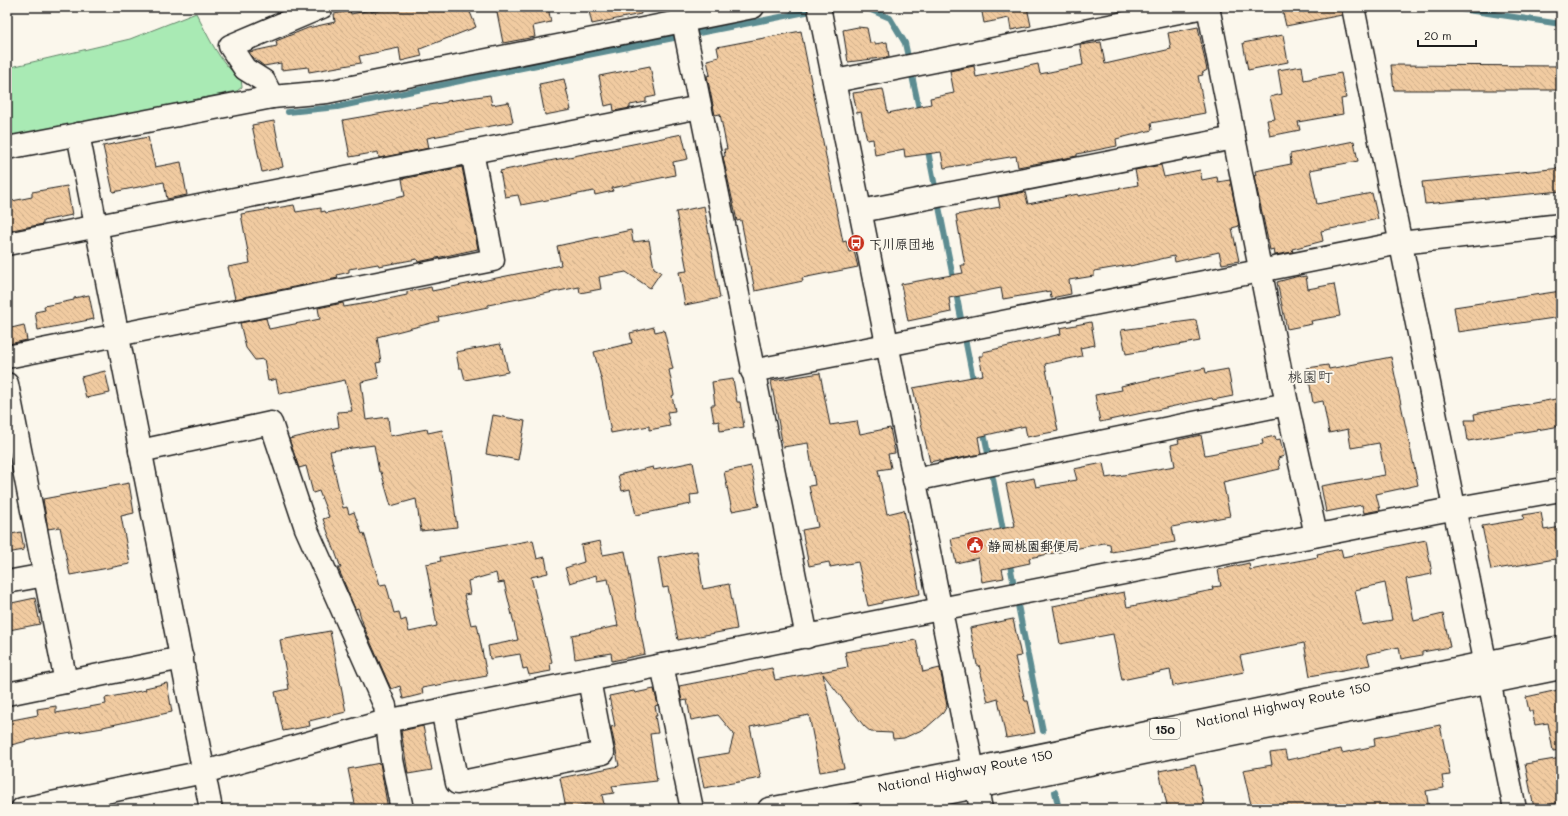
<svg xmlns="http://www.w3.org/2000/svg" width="1568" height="816" font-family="Mali,'Klee One',sans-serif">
<defs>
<pattern id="building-back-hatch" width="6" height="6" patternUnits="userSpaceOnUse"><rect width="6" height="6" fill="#f1cba1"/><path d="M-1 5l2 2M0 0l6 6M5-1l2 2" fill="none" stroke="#ceae8a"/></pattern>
</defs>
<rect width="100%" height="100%" fill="#fbf7ec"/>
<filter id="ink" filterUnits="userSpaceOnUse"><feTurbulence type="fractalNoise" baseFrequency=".025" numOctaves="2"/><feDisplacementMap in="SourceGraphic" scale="8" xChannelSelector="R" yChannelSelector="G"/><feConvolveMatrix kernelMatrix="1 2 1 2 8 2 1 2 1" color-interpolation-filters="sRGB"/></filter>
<g filter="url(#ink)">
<path fill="#a9eab4" stroke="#628368" d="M196,13C208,36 220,64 241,79L242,87L237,91L7,139V68L130,39Z"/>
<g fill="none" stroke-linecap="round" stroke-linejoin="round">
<g stroke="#5c8c91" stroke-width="6">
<polyline points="864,7 890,18 905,43 920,113"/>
<polyline points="1447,7 1561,24"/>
<polyline points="288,112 337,107 522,68 816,10"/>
<polyline points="927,146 974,384"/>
<polyline points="983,428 1004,535"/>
<polyline points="1009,560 1043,731"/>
<polyline points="1055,792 1059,809"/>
</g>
</g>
<g fill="url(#building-back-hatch)" stroke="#1c1c1c" fill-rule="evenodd">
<polygon points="397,7 468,7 476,27 420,49 422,56 401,61 399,48 359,56 361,63 309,72 308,67 281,70 281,63 264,66 252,57 249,52 277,46 276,41 308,28 335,22 334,14 350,11 351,14 371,10 371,12"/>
<polygon points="496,7 548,7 551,22 533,26 535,37 503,43"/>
<polygon points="588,7 640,7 641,14 592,24"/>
<polygon points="981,7 1027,7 1031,26 1011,30 1009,18 984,23"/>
<polygon points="1293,7 1341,7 1342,15 1286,26 1282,9"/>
<polygon points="858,27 867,28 870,43 875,42 875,44 887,42 889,57 848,62 843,30"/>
<polygon points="1198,27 1207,70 1202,73 1203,75 1198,76 1205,113 1151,123 1152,130 1116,139 1117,146 1077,154 1077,156 1018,167 1016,156 944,168 941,152 905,157 904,149 875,155 873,139 867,140 861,112 857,113 853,93 883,89 888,113 931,104 930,98 954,93 950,71 974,66 976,77 1038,64 1040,74 1083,65 1080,45 1101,42 1105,64 1171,49 1168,33"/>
<polygon points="801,31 843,242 846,241 849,252 854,251 858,267 802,278 803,281 755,291 741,220 737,221 723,157 725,156 724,149 727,149 720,114 715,115 707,76 710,75 707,60 719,57 717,47"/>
<polygon points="1283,35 1288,62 1248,70 1243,43"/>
<polygon points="1391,65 1561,66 1561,90 1394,90"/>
<polygon points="650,66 656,96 646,98 646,102 630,105 630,108 614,111 613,104 605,106 599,76"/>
<polygon points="1302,66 1304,80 1341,73 1346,98 1341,99 1343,114 1298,122 1300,130 1270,136 1267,120 1275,119 1270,97 1282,94 1278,70"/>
<polygon points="564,79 571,110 545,115 539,84"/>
<polygon points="490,95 492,105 509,102 513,122 427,138 429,148 379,158 378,152 350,157 343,120 447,102 447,101"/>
<polygon points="274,121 283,167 262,172 252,125"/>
<polygon points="682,134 688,159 673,162 675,175 612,188 613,191 595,195 594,191 521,205 518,195 505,197 500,171"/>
<polygon points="148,137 155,167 181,162 187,195 167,199 164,182 113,192 103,146"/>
<polygon points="1354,141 1358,161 1310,170 1317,204 1372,193 1378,219 1321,231 1323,241 1292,249 1293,252 1275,255 1274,249 1270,250 1254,175 1256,175 1255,171 1291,164 1290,154"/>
<polygon points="1161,165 1164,177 1200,170 1202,180 1217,177 1218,182 1230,180 1239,226 1232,228 1239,261 1222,264 1219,252 1175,262 1174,256 1130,266 1130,265 1094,271 1094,276 1069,280 1071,294 1051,298 1050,291 1003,299 1001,288 949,298 951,312 908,321 901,284 963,273 961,265 965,265 956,215 1000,207 998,197 1025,192 1028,204 1078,194 1078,196 1138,185 1135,170"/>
<polygon points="462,167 478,249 418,262 417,259 379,266 378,264 349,269 349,272 337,275 338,278 235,299 228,267 250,263 241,214 294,205 296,212 321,208 321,212 325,211 326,213 367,204 405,196 402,179"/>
<polygon points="1561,168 1561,191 1425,204 1422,182"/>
<polygon points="67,186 72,215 43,221 43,224 7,231 7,202 32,197 32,192"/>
<polygon points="704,206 720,298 685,305 679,272 687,271 676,212"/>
<polygon points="631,230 633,242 649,240 654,268 661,272 650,288 626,272 599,277 601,289 580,293 579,287 488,305 488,307 438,317 439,321 377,337 381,362 376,363 379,378 361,382 366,420 388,417 390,436 427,429 428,433 442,430 450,474 457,527 421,531 416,499 391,506 381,472 379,472 374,445 330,451 343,508 347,507 349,514 354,512 362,534 364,533 380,585 386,584 394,613 399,612 401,621 406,619 409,632 437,626 426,564 441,561 440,557 533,540 537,559 545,557 548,573 531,577 552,662 550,663 551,671 529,675 527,668 523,669 520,654 490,659 488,646 518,640 504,582 498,583 496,573 468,581 470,594 464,595 471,625 477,624 487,676 422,688 423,694 403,699 400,686 391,689 364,627 358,608 355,609 339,570 338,568 341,568 323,519 329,517 319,491 313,493 306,466 299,468 289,439 339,427 337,412 352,411 345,380 279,394 276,379 268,381 264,359 255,360 246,348 240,323 266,318 269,329 320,319 318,308 343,303 344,307 374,302 407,295 407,292 431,287 432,291 561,265 557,246"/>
<polygon points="1299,276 1300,277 1306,276 1308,289 1334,284 1340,316 1311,321 1312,324 1287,329 1277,282"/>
<polygon points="1561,291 1561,317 1458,332 1454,307"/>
<polygon points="89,295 94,319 38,330 35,312 45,310 44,306 74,300 74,298"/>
<polygon points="1196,320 1200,341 1126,354 1121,330"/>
<polygon points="1091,322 1095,345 1080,348 1082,356 1045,364 1058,431 1027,437 1025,426 978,437 981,454 939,462 939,460 930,462 913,388 983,375 979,356 983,356 983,352 1061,334 1060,328"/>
<polygon points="24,325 27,340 9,344 7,329"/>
<polygon points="654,327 655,332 664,330 673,369 669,370 674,395 672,396 675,411 667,412 670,426 649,430 649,426 611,433 602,382 594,352 632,343 630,333"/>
<polygon points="500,344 502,349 503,348 508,372 465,380 462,368 459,368 456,352"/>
<polygon points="1391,357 1418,485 1376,494 1380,510 1364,513 1362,505 1326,512 1321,486 1385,475 1379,443 1351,448 1348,429 1329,433 1323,401 1313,403 1307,368 1328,365 1329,369"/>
<polygon points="1205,368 1206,373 1228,369 1233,396 1213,400 1212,398 1100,422 1095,395 1122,390 1121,386 1143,381"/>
<polygon points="105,371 110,393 86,398 81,377"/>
<polygon points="820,373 830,425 857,421 860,434 890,428 895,453 888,454 891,468 878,470 887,514 904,510 920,594 882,601 882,603 868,606 858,562 830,567 829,562 809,566 802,530 818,527 809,486 815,485 808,443 783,447 771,381"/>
<polygon points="733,379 737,402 740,402 744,427 720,431 719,421 714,422 711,405 715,405 712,382"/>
<polygon points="1561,398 1561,426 1468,441 1465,420 1475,420 1474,414"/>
<polygon points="493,415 525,421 518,460 486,454"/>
<polygon points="1201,435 1205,455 1263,444 1262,439 1275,436 1276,440 1280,439 1284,456 1278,458 1280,469 1223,482 1230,516 1172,527 1175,542 1111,552 1110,544 1104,543 1029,558 1030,563 1002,569 1004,578 982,582 978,558 956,563 951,539 1015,526 1006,484 1034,478 1036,487 1077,480 1074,469 1103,463 1106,478 1175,466 1171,445 1179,443 1178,440"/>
<polygon points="693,462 699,494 690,495 691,504 636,515 630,489 622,491 618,475 653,467 654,470"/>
<polygon points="751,466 759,506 732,511 724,472"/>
<polygon points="129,483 134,513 121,516 130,564 70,575 60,527 48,529 43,499"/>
<polygon points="1541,512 1544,530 1561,527 1561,558 1491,570 1482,526 1524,519 1523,515"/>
<polygon points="21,532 24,550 7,553 7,535"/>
<path d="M1426,540L1432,574L1406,579L1414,621L1443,614L1450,647L1422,652V655L1401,659L1399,647L1367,654L1370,665L1310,676L1304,643L1240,656L1244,672L1173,686L1170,670L1122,680L1113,634L1060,644L1053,606L1124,592L1127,607L1213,590L1212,587L1221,586L1218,570L1249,563L1250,570L1318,557L1317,554L1341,549L1343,557ZM1385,583L1392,620L1362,625L1355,590Z"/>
<polygon points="600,541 603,555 625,551 645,654 612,661 611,653 575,659 572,635 618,626 608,579 597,581 596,575 570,583 565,568 584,562 581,545"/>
<polygon points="697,551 703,589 729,584 737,629 678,640 668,587 663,588 658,558"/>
<polygon points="35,598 40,624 9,630 7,604"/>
<polygon points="1013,619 1021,656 1015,657 1025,701 1028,701 1035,733 1006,738 998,699 988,702 979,665 977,665 970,628"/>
<polygon points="330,631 346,712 309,721 310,726 283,731 275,692 289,689 280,640"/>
<polygon points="916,640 923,672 940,668 947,706 943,713 926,728 904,738 893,739 892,733 871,732 864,726 823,674 844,768 820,772 809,715 750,727 761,778 704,788 698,758 729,753 734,734 718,715 691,720 687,700 682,701 679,686 772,668 775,680 848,667 845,652"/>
<polygon points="167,683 172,712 103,727 103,728 35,739 7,746 7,721 38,715 37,709 56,706 56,713 106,704 105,698 146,690 145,688"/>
<polygon points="654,689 658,705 655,706 657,716 655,716 658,733 650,734 657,781 612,786 614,793 602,795 605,809 586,809 585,805 566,809 560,778 619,766 611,727 615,726 609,696 634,691 635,693"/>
<polygon points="1558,690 1561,707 1561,750 1553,751 1548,723 1535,725 1532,711 1529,711 1526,697"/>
<polygon points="1440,725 1450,775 1442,776 1444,788 1426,791 1429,809 1252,809 1243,770 1272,765 1270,753 1285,751 1287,760 1341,749 1342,753 1375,746 1374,738"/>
<polygon points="423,726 432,770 408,774 401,731"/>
<polygon points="1561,758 1561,802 1534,808 1525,764"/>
<polygon points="380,763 388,809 356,809 348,769"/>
<polygon points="1195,764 1205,809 1168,809 1159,771"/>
</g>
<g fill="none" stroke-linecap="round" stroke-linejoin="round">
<g stroke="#1c1c1c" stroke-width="25">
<g id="street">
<polyline points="322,7 230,46 245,69 264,81 272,97 327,92 753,7"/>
<polyline points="1208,7 1287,404 1316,535"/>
<polyline points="683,21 807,637"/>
<polyline points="835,81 1204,7"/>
<polyline points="861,211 1234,138"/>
<polyline points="7,244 700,107"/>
<polyline points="7,357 493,260 472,152"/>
<polyline points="752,371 887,345 1400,243 1561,225"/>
<polyline points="7,384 66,682"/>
<polyline points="140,451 271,423 306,528 385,706 391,755 402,809"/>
<polyline points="914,480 1287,404"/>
<polyline points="7,582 45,575"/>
<polyline points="662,665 692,809"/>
<polyline points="7,694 182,658"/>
<polyline points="442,709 457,783 603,753 589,680"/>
<polyline points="22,809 204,772 386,721 940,609 1441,511 1561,490"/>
</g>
</g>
<g stroke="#1c1c1c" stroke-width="25">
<g id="secondary">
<polyline points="819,7 981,809"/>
<polyline points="1353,7 1515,809"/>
<polyline points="78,134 211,809"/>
<polyline points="7,148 272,97"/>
</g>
</g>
<g stroke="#1c1c1c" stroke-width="25">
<g id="highway">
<polyline points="769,809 973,769 1561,647"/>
<polyline points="868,809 1561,668"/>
</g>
</g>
<use href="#street" stroke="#fbf7ec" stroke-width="22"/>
<use href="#secondary" stroke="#fbf7ec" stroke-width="22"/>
<use href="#highway" stroke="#fbf7ec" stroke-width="22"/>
</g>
</g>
<defs>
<g id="bus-disc" transform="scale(0.9)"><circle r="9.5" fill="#c8321e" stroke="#fbf7ec"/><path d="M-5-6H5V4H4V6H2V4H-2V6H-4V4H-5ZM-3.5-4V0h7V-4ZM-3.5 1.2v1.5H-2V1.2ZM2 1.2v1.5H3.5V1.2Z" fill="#fff"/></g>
<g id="civic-disc" transform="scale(0.9)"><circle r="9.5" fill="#c8321e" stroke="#fbf7ec"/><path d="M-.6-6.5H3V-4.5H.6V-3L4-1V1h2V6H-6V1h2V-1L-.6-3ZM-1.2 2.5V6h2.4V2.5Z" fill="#fff"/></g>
</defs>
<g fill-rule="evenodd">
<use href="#bus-disc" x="856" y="243"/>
<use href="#civic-disc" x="975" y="545"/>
</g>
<g text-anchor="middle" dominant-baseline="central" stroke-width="4" stroke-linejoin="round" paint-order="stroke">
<rect fill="#fbf7ec" stroke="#5f5e5a" stroke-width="1" x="1150" y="719" width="30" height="20" rx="3"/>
<g font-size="12" font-weight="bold" fill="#1c1c1c">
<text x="1165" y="729">150</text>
</g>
<g font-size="13" font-weight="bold" fill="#1c1c1c" stroke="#fbf7ec" text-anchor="start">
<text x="869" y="243">下川原団地</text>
<text x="988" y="545">静岡桃園郵便局</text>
</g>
<g font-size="13" fill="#1c1c1c" stroke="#fbf7ec">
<text transform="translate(1283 704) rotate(-12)">National Highway Route 150</text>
<text transform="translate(965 770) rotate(-11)">National Highway Route 150</text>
</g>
<g font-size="15" fill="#1c1c1c" stroke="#fbf7ec">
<text x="1310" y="376">桃園町</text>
</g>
</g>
<rect width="1568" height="816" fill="none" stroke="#fbf7ec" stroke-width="24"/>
<rect x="12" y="12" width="1544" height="792" fill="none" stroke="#1c1c1c" stroke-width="1.5" filter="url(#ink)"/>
<path d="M1418 40v6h58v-6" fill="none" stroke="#1c1c1c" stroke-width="2"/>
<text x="1424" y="40" font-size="12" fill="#1c1c1c" stroke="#fbf7ec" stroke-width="3" paint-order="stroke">20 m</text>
</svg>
